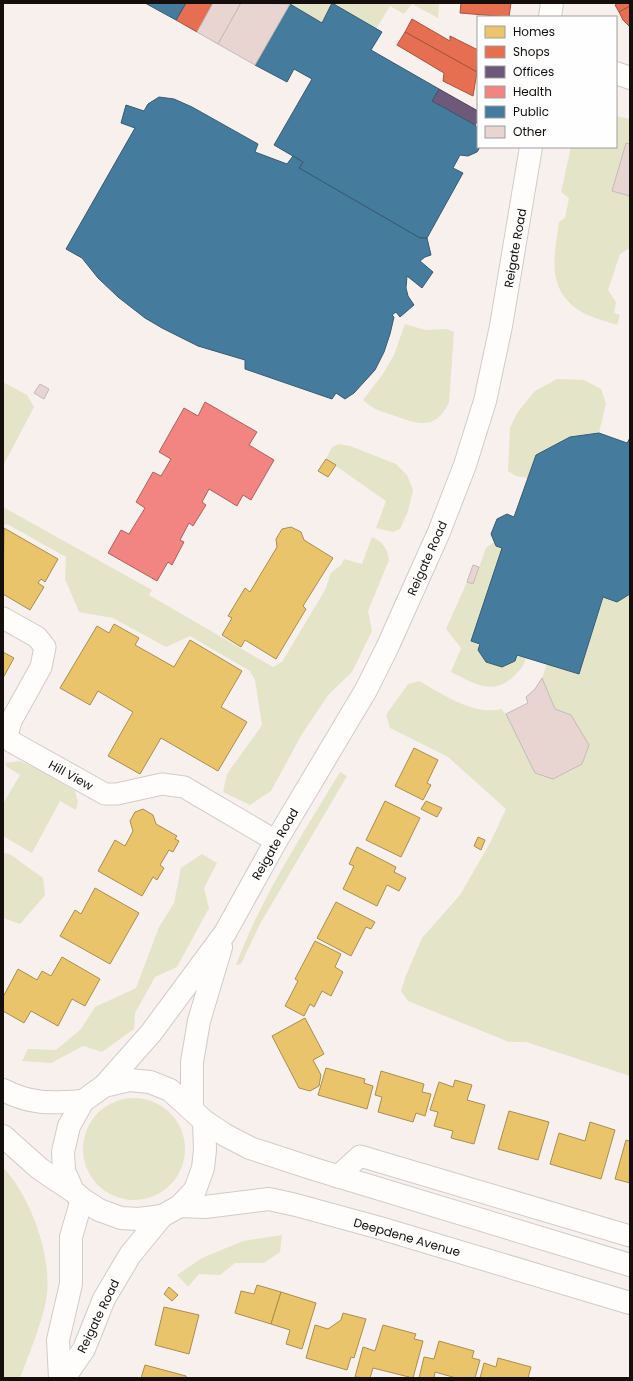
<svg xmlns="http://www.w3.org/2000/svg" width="633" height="1381" font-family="Poppins,sans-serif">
<rect width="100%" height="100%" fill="#f8f0ed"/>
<g fill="#e4e4c9">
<polygon points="288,3 439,3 438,18 412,4 404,14 390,6 376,29 332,4 322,23"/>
<path d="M616,116L630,119V144L626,143L630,196V248L620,254L608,290L616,302L614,313L620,315L617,325C606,321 589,317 580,311C546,289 554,257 559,222L565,218L569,198L561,192L571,147H616Z"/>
<path d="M405,324L425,330L447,329L454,332L449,402C436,430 420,425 395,416C381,411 374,410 363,400L383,374L394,355Z"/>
<polygon points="557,379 584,380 601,389 606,403 599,433 570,437 536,455 528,478 516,476 508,471 510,428 517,413 535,391"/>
<polygon points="3,382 27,395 34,407 3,466"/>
<polygon points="339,444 350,446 396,464 407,475 413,490 408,511 400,529 393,532 376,528 386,501 326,459 332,447"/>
<polygon points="3,507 152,590 149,595 273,667 282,662 325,590 331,573 342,564 344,559 362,564 372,537 381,542 387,551 389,560 368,611 372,631 352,672 329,694 302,734 271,791 250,805 223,792 227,774 262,725 255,680 250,671 190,636 166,647 113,618 79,612 65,579 66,557 7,524 3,526"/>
<path d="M494,542L496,546L502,548L471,641L480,644L478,650L486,662L502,667L515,661L517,655L526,658C524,666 520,670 514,676C493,697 474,683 451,672L461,648L446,629L467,582L473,584L486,548Z"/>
<path d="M630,594V1076L526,1042H509L408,1001L401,991L405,978L422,938L460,895L490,843L506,809L448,757L390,728L386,715L408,684L419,681C443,694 473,716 501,709L506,714L536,773L553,779L582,764L589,745L571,715L555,709L542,678L547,664L579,674L603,597L617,602Z"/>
<polygon points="20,761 42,771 75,791 78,802 76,810 60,801 32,853 3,836 3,804 20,775 7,767 5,763"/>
<path d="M340,772L347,776L260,924L241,964L236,965C261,897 303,834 340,772Z"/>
<polygon points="3,852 11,855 43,878 45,895 20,924 3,918"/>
<polygon points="202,854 217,863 204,888 209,908 177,967 155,977 135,1013 134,1029 102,1052 83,1046 51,1063 22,1061 28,1049 56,1050 81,1029 95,1007 136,988 159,927 174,903 181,868"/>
<circle cx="134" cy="1149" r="51"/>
<path d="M3,1167C31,1198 51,1253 47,1294C44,1319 29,1354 20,1378H3Z"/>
<polygon points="282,1235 280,1252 264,1263 235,1263 220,1275 199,1274 188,1287 177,1275 202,1258 243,1241"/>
</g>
<g fill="#e9c46a" stroke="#a98e4e">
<polygon points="326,459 336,465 328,477 318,471"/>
<polygon points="291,527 301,532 304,540 333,558 303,606 306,609 276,659 245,640 241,647 222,635 232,618 228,616 245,588 250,592 277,547 276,539 282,529"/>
<polygon points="4,528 58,559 45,582 41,579 38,583 44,587 30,610 3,594"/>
<polygon points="114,624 139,638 135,645 174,667 190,640 242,671 221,707 247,722 218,771 161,738 140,774 108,756 133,712 98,691 90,705 60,688 97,626 109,633"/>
<polygon points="3,652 14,658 3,678"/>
<polygon points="414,748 438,760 427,783 431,785 423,800 395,786"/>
<polygon points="385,801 420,818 401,857 366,840"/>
<polygon points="426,801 442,808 437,817 421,809"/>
<polygon points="143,809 153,815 156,824 177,836 175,839 179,841 173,852 169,850 160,865 164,868 157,880 153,877 142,896 98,871 115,840 125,846 133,831 130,821 135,812"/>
<polygon points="478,837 485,840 481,850 474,846"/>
<polygon points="357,847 396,867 394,872 406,878 399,891 387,885 377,906 343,889 354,866 349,864"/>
<polygon points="95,888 139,913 110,964 60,936 75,910 81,914"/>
<polygon points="336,902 375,922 371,929 366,927 351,956 317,938"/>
<polygon points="315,941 341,954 335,967 343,972 331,996 322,991 314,1007 310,1004 304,1016 285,1006 298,981 295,979"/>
<polygon points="62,957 100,979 85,1006 72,999 58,1026 31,1011 24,1023 3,1011 3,997 18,969 37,980 42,971 51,976"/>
<polygon points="305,1018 324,1054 313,1060 321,1075 319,1086 310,1091 299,1088 272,1036"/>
<polygon points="326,1068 365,1079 364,1083 373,1086 367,1109 318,1095"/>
<polygon points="381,1071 424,1084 422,1092 431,1094 425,1116 416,1113 413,1122 378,1112 382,1097 375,1095"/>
<polygon points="455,1080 472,1085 467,1100 485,1105 474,1144 451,1138 453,1131 434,1126 438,1112 430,1110 439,1082 453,1087"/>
<polygon points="509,1111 549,1122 538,1160 498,1149"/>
<polygon points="590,1122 615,1130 601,1179 550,1164 559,1133 585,1141"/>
<polygon points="630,1138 630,1183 615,1179 626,1140 629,1141"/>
<polygon points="257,1285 281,1292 271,1324 235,1313 241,1291 254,1294"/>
<polygon points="169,1287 178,1295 172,1301 164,1294"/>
<polygon points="281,1292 316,1303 302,1349 286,1344 290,1330 271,1324"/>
<polygon points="164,1307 199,1315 189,1354 155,1345"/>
<polygon points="343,1313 366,1319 354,1358 351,1357 347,1370 306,1358 315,1325 328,1329 341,1320"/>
<polygon points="383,1325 416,1334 414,1339 423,1341 413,1378 373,1368 370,1378 355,1377 363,1347 375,1351"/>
<polygon points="439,1341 474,1351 472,1358 480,1360 475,1378 456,1378 435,1372 434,1378 419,1378 424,1357 434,1359"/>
<polygon points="498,1358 531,1367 528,1378 480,1378 484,1363 496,1367"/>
<polygon points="145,1365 186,1376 186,1378 141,1378"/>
</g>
<g fill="#e76f51" stroke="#a8523d">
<polygon points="186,3 213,3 197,32 176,20"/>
<polygon points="461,3 511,3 509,17 460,13"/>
<polygon points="618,3 630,3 630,6 619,12 615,5"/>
<polygon points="630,6 630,27 623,20 619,12"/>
<polygon points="412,19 450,41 450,36 478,50 477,72 405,32"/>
<polygon points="405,32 477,72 473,96 443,81 444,73 397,45"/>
</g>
<polygon fill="#6d597a" stroke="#524359" points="439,89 478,111 478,120 475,125 432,101"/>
<polygon fill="#f28482" stroke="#af615f" points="205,402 257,432 249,445 274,460 251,500 243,495 237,506 209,489 202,502 206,505 193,526 189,523 180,540 184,542 172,565 168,562 157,581 108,553 121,530 129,534 145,508 136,502 153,472 161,476 171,459 159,452 184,408 198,416"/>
<g fill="#457b9d" stroke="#365b72">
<polygon points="145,3 186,3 176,20"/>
<polygon points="332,3 382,32 371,50 439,89 432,101 475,125 478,129 478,147 480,147 477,152 468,156 460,155 453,168 463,173 427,238 420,238 299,168 303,162 274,145 312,79 294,69 287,82 255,65 290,4 322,23"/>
<polygon points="159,97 174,99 192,107 258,144 255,152 287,164 293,156 303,162 299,168 420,238 427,238 431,255 425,257 420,261 433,272 422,288 407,276 406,288 408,296 414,305 400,317 396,312 392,315 394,317 390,334 384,352 375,370 354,393 345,399 336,393 332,399 245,369 245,360 198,346 162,328 145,318 118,297 98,278 82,258 66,249 135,128 121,123 126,105 144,111 148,104"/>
<polygon points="599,433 627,443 630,438 630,594 617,602 603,597 579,674 517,655 515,661 502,667 486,662 478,650 480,644 471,641 502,548 496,546 491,534 497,519 507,514 514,517 536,455 570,437"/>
</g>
<g fill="#e8d4d1" stroke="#c2bbba">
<polygon points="213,3 241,3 218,44 197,32"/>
<polygon points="241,3 290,4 255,65 218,44"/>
<polygon points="626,143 630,144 630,196 612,191"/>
<polygon points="40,384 49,389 44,399 34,393"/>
<polygon points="473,565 479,567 473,584 467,582"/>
<polygon points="542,678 555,709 571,715 589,745 582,764 553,779 535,773 506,714 528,703 526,697 535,689"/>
</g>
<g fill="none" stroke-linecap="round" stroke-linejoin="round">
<g stroke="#d1cbc8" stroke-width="23">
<g id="minor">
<polyline points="3,618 37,637 45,647 41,667 11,721 7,735 12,742 105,794 117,794 162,784 184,787 276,841"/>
<polyline points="337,1177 360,1156 630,1236"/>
</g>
</g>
<g stroke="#d1cbc8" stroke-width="24">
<polyline id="tertiary" points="616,73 630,78"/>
</g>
<g stroke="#d1cbc8" stroke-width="24">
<g id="primary">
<polyline points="550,17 552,3"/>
<polyline points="104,1086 151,1033 225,933 276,841 366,690 387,648 439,532 465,465 485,401 501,326 531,147"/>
<polyline points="192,1108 192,1062 199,1021 221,947"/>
<polyline points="60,1378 58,1340 71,1284 71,1237 82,1199"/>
<polyline points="64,1378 84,1349 104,1299 130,1255 162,1216"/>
</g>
</g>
<g stroke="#d1cbc8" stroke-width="24">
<g id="trunk">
<path d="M3,1090C32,1105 52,1103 83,1101"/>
<polyline points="204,1121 205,1150 203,1168 195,1190 180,1206 162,1216 139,1219 121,1218 99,1210 82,1199 73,1191 64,1171 63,1152 69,1126 83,1101 104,1086 129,1080 150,1082 170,1090 204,1121 225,1135 250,1148 314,1169 630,1265"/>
<polyline points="3,1136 40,1169 73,1191"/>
<polyline points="180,1206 205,1207 269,1199 296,1205 380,1228 630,1303"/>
</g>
</g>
<use href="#minor" stroke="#fefdfc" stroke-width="21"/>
<use href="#tertiary" stroke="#fefdfc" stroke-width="22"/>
<use href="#primary" stroke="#fefdfc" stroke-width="22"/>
<use href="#trunk" stroke="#fefdfc" stroke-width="22"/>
</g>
<g text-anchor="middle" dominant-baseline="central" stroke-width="4" stroke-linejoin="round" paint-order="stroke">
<g font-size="12" fill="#140f0d" stroke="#fefefe">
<text transform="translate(515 248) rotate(-80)">Reigate Road</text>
<text transform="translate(427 558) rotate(-66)">Reigate Road</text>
<text transform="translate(71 775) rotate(29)">Hill View</text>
<text transform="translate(275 844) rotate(-60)">Reigate Road</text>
<text transform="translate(407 1237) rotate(16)">Deepdene Avenue</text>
<text transform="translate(98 1316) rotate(-64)">Reigate Road</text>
</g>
</g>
<rect width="633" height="1381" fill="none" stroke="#140f0d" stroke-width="8"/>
<rect x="477" y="16" width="140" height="132" fill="#fefefe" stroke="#a09e9e"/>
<rect x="485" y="26" width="20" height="12" fill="#e9c46a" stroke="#a09e9e"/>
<text x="513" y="36" font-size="12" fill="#140f0d">Homes</text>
<rect x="485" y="46" width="20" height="12" fill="#e76f51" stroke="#a09e9e"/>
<text x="513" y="56" font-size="12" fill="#140f0d">Shops</text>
<rect x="485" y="66" width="20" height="12" fill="#6d597a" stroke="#a09e9e"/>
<text x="513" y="76" font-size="12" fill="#140f0d">Offices</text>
<rect x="485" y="86" width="20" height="12" fill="#f28482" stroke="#a09e9e"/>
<text x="513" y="96" font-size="12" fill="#140f0d">Health</text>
<rect x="485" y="106" width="20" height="12" fill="#457b9d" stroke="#a09e9e"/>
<text x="513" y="116" font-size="12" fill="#140f0d">Public</text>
<rect x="485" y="126" width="20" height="12" fill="#e8d4d1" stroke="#a09e9e"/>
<text x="513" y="136" font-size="12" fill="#140f0d">Other</text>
</svg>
